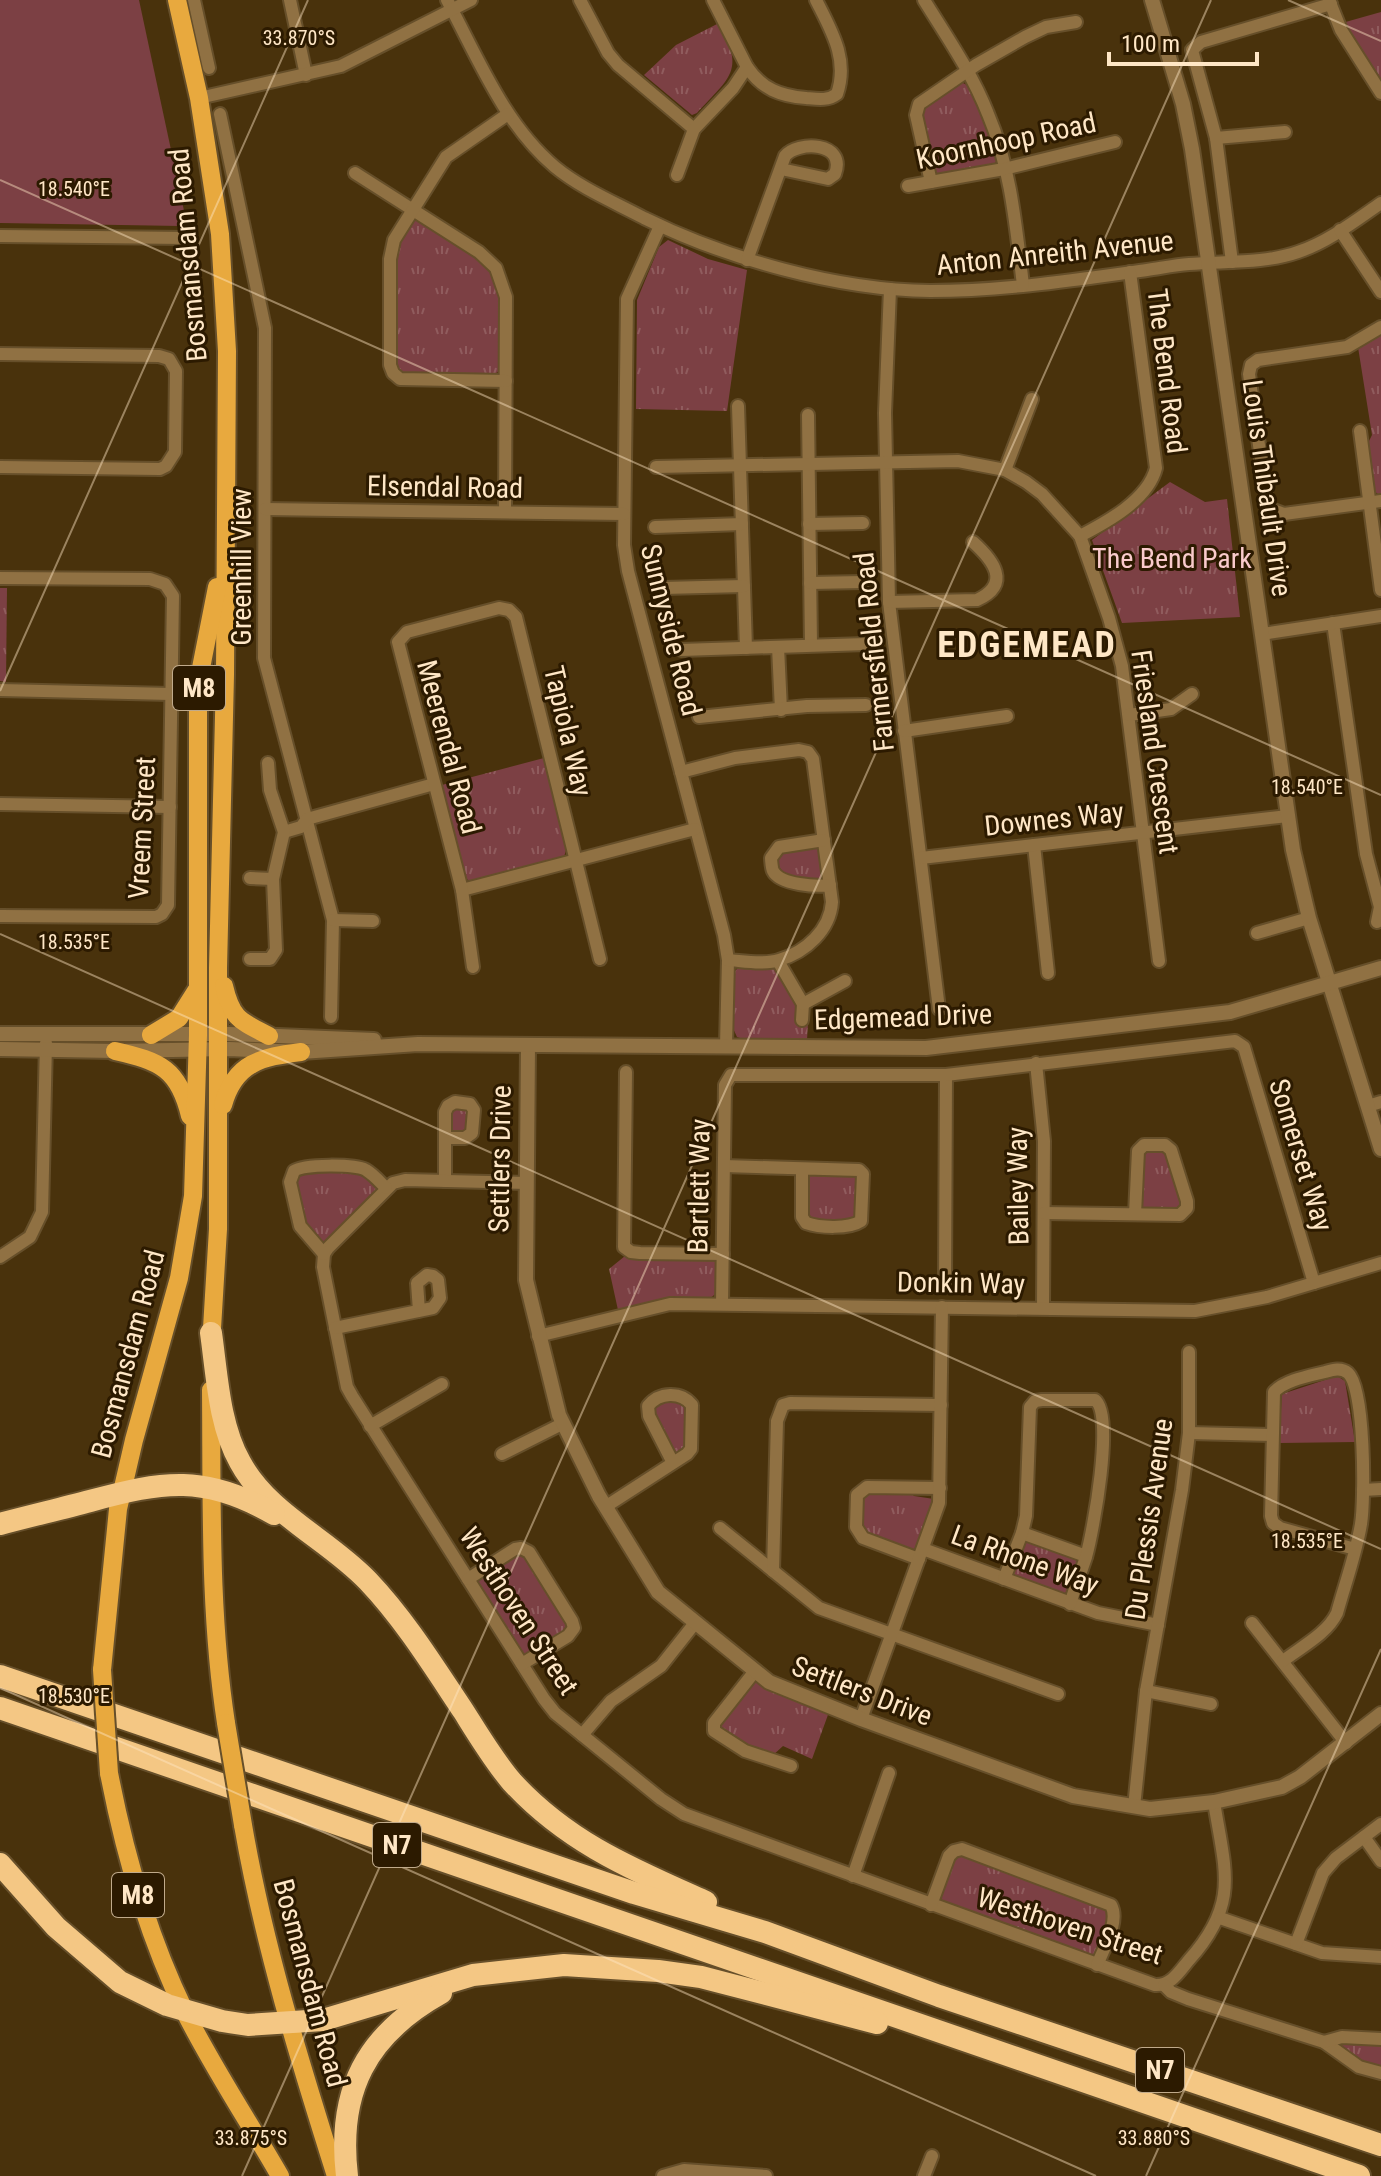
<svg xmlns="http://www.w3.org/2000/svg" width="1381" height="2176" font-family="'Roboto Condensed',sans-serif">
<defs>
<pattern id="park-tufts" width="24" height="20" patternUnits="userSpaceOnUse" patternTransform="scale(2)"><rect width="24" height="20" fill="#7c4044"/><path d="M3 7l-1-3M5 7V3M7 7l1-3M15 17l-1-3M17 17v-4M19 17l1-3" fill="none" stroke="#905c5e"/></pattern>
</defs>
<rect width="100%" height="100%" fill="#49320c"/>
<polygon fill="#7c4044" points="0,0 139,0 186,220 180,226 0,223"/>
<g fill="url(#park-tufts)">
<polygon points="1381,12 1381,81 1342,23"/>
<path d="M719,23C745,71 731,76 697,113L692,115L644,75L676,45Z"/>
<polygon points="961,82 969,86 985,118 997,161 992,166 939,175 935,172 922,115 924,106"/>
<path d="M418,220C439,233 465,244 483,261C510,287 501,335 500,370L495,374L404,375L395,368L396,248L411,221Z"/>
<polygon points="668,240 708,259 747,270 727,411 636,409 637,300 659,247"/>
<polygon points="1381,333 1381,496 1372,490 1367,445 1372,435 1358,347"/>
<polygon points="1170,482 1205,502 1227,499 1240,617 1122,623 1092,540"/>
<polygon points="0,588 7,588 6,682 0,681"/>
<polygon points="544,758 566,850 564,857 471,882 464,877 438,786"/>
<path d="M815,847L820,851L823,877L819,882C801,883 768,874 781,851Z"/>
<polygon points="740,966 772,966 777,968 797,1001 799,1023 808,1023 807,1040 743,1039 737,1037 732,1026 733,973"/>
<polygon points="452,1107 470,1109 468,1133 451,1133 450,1111"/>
<polygon points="1164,1148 1183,1204 1177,1211 1143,1209 1141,1206 1143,1151"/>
<polygon points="303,1171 362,1172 377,1186 375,1193 325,1243 321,1244 303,1224 295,1182 298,1173"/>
<path d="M810,1174L855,1175L859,1178V1213L854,1221C830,1222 806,1232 806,1200C806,1190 805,1182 810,1174Z"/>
<polygon points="625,1256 712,1259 717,1263 718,1292 709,1299 671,1300 618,1310 609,1269"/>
<polygon points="1337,1376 1345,1381 1355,1442 1279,1443 1282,1394"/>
<polygon points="661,1399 687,1402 690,1445 678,1454 675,1454 653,1412 653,1407"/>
<polygon points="907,1490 914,1496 934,1499 915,1549 912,1550 860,1531 863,1491"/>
<path d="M1030,1540L1076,1558L1078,1563C1075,1575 1074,1591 1061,1595L1016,1579L1013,1575L1023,1543Z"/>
<polygon points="515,1553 522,1553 568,1620 568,1630 528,1655 521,1654 478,1585 478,1579"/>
<polygon points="756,1681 785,1696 829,1712 812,1759 783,1746 772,1756 745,1747 719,1730 721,1720 752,1682"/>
<polygon points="960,1854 1105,1906 1110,1915 1098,1951 1089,1957 942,1903 939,1896 952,1860"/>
<polygon points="1381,2042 1381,2069 1361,2064 1340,2047 1341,2043"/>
</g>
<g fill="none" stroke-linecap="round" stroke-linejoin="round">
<g stroke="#664f2a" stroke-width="16">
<g id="minor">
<polyline points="194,0 209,68"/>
<polyline points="290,0 306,75"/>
<path d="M447,0C478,58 504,124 555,167C582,189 614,202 644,218C727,259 838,290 930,291C1003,291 1075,280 1147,270C1161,268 1175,265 1189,264C1224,261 1264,264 1298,252C1328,242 1355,221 1381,203"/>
<polyline points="580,0 608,53 618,65 694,129"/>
<path d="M924,0C947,37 972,73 988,114C1011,168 1016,228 1023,285"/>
<polyline points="1329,0 1341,30 1381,93"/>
<path d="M747,67C762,89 780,96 806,98C817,99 828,101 837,94C849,59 831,30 816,0"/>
<polyline points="199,98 341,66 471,0"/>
<polyline points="220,114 265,328 264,658 333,920 331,1017"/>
<polyline points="1216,138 1285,132"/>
<polyline points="355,173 479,252 496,268 506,297 505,512"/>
<polyline points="677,175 694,129 733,88 747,67 713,0"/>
<polyline points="931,182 916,115 919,104 976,65 1025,37 1046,27 1076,22"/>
<polyline points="908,186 1004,169 1115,142"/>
<polyline points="660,226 627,299 624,545 628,571 724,935 728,960 726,1046"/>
<polyline points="1340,230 1381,292"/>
<polyline points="0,236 186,238"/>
<path d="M747,260L785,156C797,141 847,141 835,174L828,179L781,169"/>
<polyline points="1232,262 1216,138 1192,50 1201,42 1331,4"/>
<polyline points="890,289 885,413 889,602 939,1009"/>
<polyline points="1381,327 1347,347 1258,360 1251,365 1249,374 1267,502 1271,509 1284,514 1381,501"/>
<polyline points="0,354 159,356 169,359 176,371 175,452 166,466 160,469 0,467"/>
<polyline points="506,381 400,379 393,373 390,365 390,259 394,240 446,157 508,114"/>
<polyline points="738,406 746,648"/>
<polyline points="808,415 811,645"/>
<polyline points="1360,431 1381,590"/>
<polyline points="656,467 958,461 1005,470 1026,482 1042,494 1080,536 1109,618 1122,666 1159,961"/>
<polyline points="1005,470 1032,399"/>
<polyline points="265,509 624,514"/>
<polyline points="809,524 863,523"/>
<polyline points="655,527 742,524"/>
<path d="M1080,536C1107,522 1148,500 1156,468L1130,272"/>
<polyline points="0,578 150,579 165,584 173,596 168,905 162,914 156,917 0,916"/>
<polyline points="810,583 863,582"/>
<polyline points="663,588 744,586"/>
<path d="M889,602L977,600C1012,584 993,560 973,542"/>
<polyline points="1333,623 1366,854 1380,907 1377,922"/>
<polyline points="1262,634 1381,616"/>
<polyline points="778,647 781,710"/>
<polyline points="681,650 866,644"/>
<polyline points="0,690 171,694"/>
<polyline points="1129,715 1171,709 1192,694"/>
<polyline points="699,717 807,706 866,705"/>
<polyline points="904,731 1007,716"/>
<path d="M681,772L735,758L799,750L808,752L813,759L832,902C830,930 806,952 779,960C765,965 743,961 728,960"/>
<polyline points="0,804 170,807"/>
<polyline points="284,832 301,827 307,819 434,784"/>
<path d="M824,840L779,847L771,858C771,860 772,870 773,871C780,885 817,887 830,885"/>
<polyline points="1034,845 1048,973"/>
<polyline points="921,858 1288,816"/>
<polyline points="250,878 273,879"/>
<polyline points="462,890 695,829"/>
<polyline points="333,920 373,921"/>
<polyline points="1257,933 1309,918"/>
<polyline points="250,959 270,959 276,950 273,879 284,832 270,790 268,763"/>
<polyline points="778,961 803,1004 802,1020"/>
<polyline points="473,967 462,890 398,642 407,632 499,608 509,610 516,617 600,959"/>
<polyline points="803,1004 845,981"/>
<polyline points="1036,1063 1044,1141 1043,1308"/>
<polyline points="626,1072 624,1247 631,1252 640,1253 723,1254"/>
<polyline points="1368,1106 1381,1102"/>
<path d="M724,1166L859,1170L863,1174L861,1221C849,1229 820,1228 806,1223L802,1217V1169"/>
<polyline points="445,1181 445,1112 448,1106 455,1102 470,1104 474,1110 472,1133 465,1138 445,1138"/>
<path d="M526,1183L405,1180L393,1183L328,1248L324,1254L323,1267L347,1387L352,1396L544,1699L555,1713L661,1799L684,1814L1155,1985C1171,1986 1179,1972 1189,1960C1240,1903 1225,1871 1214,1802"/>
<polyline points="1044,1213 1180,1215 1187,1208 1187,1201 1171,1150 1165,1145 1144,1145 1138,1151 1135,1214"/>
<path d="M324,1254L300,1226L290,1182L294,1171C304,1164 354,1164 366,1170C373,1174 380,1182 386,1188"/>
<polyline points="0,1257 30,1237 42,1212 46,1043"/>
<polyline points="945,1285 946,1075"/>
<polyline points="722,1304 725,1085 731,1075 946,1075 1235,1041 1244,1047 1314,1283"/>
<polyline points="335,1328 433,1308 440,1298 438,1280 433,1276 427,1275 417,1283 419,1311"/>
<polyline points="538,1336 670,1304 1195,1311 1267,1297 1381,1263"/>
<polyline points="370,1426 442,1384"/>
<polyline points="1189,1433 1272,1435"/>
<polyline points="502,1454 562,1424"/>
<polyline points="1363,1490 1381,1489"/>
<path d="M605,1507L687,1454L691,1449L692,1405C681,1391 659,1392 648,1406L649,1416L673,1463"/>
<polyline points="720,1528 819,1608 1058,1694"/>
<polyline points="1022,1533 1086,1556"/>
<polyline points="923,1549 1098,1613 1158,1625"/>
<polyline points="919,1559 863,1538 856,1527 857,1495 867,1487 940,1488"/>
<polyline points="773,1571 777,1421 783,1405 790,1403 941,1405"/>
<polyline points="468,1579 515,1549 521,1548 529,1552 572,1621 574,1628 568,1636 522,1664"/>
<path d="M1004,1579L1022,1533L1026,1516L1030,1407L1035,1401L1042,1400H1095C1115,1414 1093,1532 1086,1557C1081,1572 1075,1588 1070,1604"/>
<polyline points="1252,1623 1346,1743"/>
<path d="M1283,1661C1301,1647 1327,1634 1337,1613C1345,1584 1356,1554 1361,1524C1365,1500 1365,1388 1348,1373C1341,1367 1332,1370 1325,1372C1309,1376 1285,1380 1274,1392L1271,1516L1273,1523L1280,1528L1355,1549"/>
<polyline points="755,1671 714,1723 714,1731 745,1751 791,1766"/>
<polyline points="1146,1691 1211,1704"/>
<polyline points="861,1719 939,1503 942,1307"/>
<polyline points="582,1735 611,1701 661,1666 695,1623"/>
<polyline points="1134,1807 1146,1691 1182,1490 1189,1433 1189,1352"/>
<polyline points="1364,1837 1381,1861"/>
<polyline points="853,1876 889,1773"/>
<path d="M931,1905L949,1856L954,1851L962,1849L1111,1905C1120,1921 1104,1948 1097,1965"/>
<polyline points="1220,1918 1322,1953 1381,1957"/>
<polyline points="1296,1944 1323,1873 1336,1858 1381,1824"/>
<polyline points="1164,1985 1171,1992 1188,1999 1324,2042 1359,2067 1381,2073"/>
<polyline points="1324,2042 1342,2037 1381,2039"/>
<polyline points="663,2176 684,2170 766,2176"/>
<polyline points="924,2176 932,2156"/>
</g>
</g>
<g stroke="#664f2a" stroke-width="18">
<g id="tertiary">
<polyline points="1152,0 1183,104 1192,149 1293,850 1309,918 1381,1149"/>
<polyline points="0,1034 229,1034 374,1040"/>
<polyline points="528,1045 526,1280 559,1415 599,1496 658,1592 769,1682 861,1719 1073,1796 1150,1809 1214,1802 1282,1787 1300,1777 1381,1714"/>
<polyline points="0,1049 115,1051 229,1049 301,1052 418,1044 926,1048 1230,1012 1381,968"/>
</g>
</g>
<g stroke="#664f2a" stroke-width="22">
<g id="primary">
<polyline points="177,0 199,98 220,234 227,351 225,675 218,968 218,1229 211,1345"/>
<path d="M224,986C232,1020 241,1021 269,1036"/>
<polyline points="151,1035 179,1018 196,991"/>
<path d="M115,1051C160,1061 179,1069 190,1116"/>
<path d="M223,1105C235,1062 262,1057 301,1052"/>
<path d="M211,1390C212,1502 209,1613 226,1723"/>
<polyline points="102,1670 118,1509 134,1440 179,1278 193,1196 198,1035 198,695 201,668 217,587"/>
<path d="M109,1773C125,1856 148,1936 185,2012C213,2068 249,2122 280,2176"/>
<path d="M243,1825C264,1946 299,2059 336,2176"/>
</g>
</g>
<g stroke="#664f2a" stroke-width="26">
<g id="motorway">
<path d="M211,1333C217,1375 219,1425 240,1462C268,1514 328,1539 368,1581C405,1620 434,1667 464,1712C479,1736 494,1761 512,1782C568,1843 632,1869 706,1902"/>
<path d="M0,1524C30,1516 60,1509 90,1501C163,1481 205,1474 274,1514"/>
<polyline points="0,1676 634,1893 765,1932 939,1996 1381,2145"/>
<polyline points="0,1708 1359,2176"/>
<polyline points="0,1864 56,1927 120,1982 167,2005 222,2021 248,2025 323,2020 473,1975 564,1965 658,1971 701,1977 877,2023"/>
<path d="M347,2176C337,2091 366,2035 441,1993"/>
</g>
</g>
<use href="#minor" stroke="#907143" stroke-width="12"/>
<use href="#tertiary" stroke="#907143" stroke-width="14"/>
<use href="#primary" stroke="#e8a93e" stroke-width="18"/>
<use href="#motorway" stroke="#f4c784" stroke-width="22"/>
<g stroke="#664f2a" stroke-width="22" stroke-linecap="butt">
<g id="primary-bridge">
<polyline points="102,1670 109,1773"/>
<polyline points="226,1723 243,1825"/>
</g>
</g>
<use href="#primary-bridge" stroke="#e8a93e" stroke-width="18"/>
</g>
<path fill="none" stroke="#ffe7c6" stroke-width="2" stroke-opacity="0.45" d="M1288,0L1381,41M0,180L1381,795M0,691L308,0M0,934L1381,1549M0,1688L1096,2176M242,2176L1211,0M1146,2176L1381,1649"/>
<g text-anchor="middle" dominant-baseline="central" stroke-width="6" stroke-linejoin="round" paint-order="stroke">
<g fill="#2c1a00" stroke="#c0aa8b" stroke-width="2">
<rect x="173" y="666" width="52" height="44" rx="6"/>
<rect x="373" y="1823" width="48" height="44" rx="6"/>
<rect x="112" y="1873" width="52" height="44" rx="6"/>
<rect x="1136" y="2048" width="48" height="44" rx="6"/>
</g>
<g font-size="26" font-weight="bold" fill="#ffe7c6">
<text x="199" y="688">M8</text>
<text x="397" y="1845">N7</text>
<text x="138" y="1895">M8</text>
<text x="1160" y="2070">N7</text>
</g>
<g font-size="28" fill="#ffe7c6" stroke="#2c1a00">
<text transform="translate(1006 141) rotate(-12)">Koornhoop Road</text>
<text transform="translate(1055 253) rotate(-6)">Anton Anreith Avenue</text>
<text transform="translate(188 255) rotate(-95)">Bosmansdam Road</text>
<text transform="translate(1167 371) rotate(83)">The Bend Road</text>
<text transform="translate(445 487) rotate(1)">Elsendal Road</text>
<text transform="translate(1267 488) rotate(82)">Louis Thibault Drive</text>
<text transform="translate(241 567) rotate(-90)">Greenhill View</text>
<text transform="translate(671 630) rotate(76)">Sunnyside Road</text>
<text transform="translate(874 652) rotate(-96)">Farmersfield Road</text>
<text transform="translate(568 731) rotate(77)">Tapiola Way</text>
<text transform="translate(449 747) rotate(75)">Meerendal Road</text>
<text transform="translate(1155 752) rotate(82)">Friesland Crescent</text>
<text transform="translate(1054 819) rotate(-6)">Downes Way</text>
<text transform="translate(142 828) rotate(-87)">Vreem Street</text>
<text transform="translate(903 1017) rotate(-2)">Edgemead Drive</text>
<text transform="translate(1301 1155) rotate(73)">Somerset Way</text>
<text transform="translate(500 1159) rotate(-89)">Settlers Drive</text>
<text transform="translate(699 1186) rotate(-89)">Bartlett Way</text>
<text transform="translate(1018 1186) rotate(-91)">Bailey Way</text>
<text transform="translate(961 1283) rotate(1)">Donkin Way</text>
<text transform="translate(128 1354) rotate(-75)">Bosmansdam Road</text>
<text transform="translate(1149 1519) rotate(-82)">Du Plessis Avenue</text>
<text transform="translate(1025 1560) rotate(20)">La Rhone Way</text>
<text transform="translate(519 1611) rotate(57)">Westhoven Street</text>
<text transform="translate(862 1691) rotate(21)">Settlers Drive</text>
<text transform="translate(1070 1926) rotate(18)">Westhoven Street</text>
<text transform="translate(310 1983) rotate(75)">Bosmansdam Road</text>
</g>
<g font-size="28" fill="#facbcc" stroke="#2c1a00">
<text x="1172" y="558">The Bend Park</text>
</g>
<g font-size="36" font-weight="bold" letter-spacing="2" fill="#ffe7c6" stroke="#2c1a00">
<text x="1027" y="645">EDGEMEAD</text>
</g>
</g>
<g font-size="20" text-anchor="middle" fill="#ffe7c6" stroke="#2c1a00" stroke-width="6" stroke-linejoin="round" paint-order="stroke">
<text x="299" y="45">33.870°S</text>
<text x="74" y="196">18.540°E</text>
<text x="1307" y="794">18.540°E</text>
<text x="74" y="949">18.535°E</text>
<text x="1307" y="1548">18.535°E</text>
<text x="74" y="1703">18.530°E</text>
<text x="251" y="2145">33.875°S</text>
<text x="1154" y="2145">33.880°S</text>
</g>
<path d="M1109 52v12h148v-12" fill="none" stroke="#ffe7c6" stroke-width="4"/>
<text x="1121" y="52" font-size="24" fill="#ffe7c6" stroke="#2c1a00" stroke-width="6" paint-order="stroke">100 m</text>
</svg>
